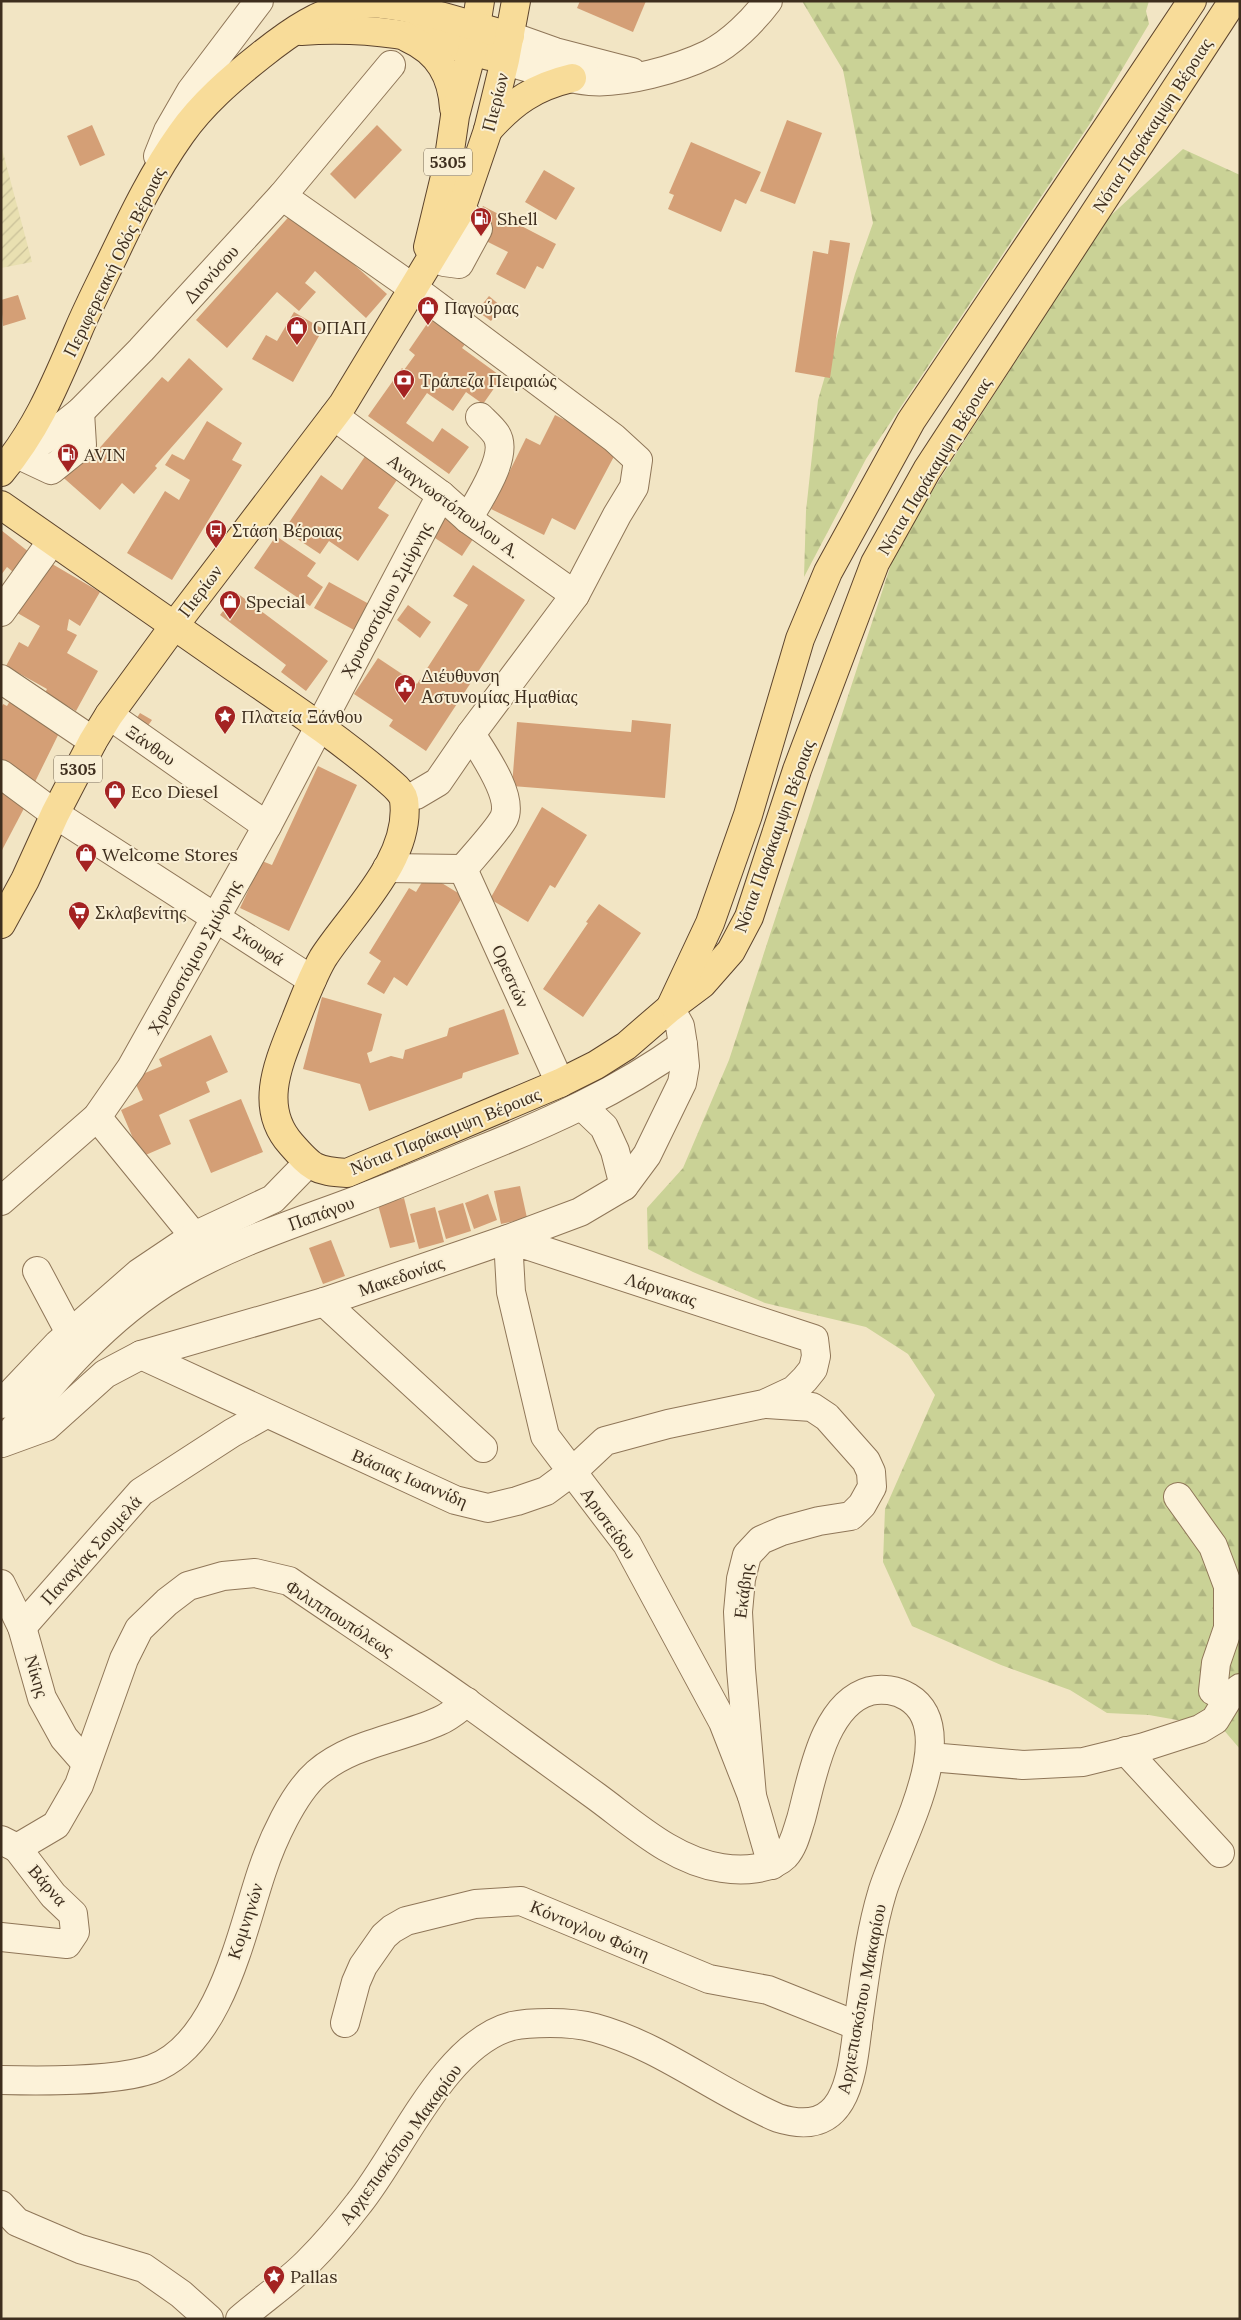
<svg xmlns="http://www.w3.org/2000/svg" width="1241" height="2320" font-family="Lora,serif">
<defs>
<pattern id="farmland-furrows" width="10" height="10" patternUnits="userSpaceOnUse" patternTransform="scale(1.25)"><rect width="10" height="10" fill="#e9e0b1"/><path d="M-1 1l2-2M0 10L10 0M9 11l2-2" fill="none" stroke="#c9c098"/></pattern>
<pattern id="forest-firs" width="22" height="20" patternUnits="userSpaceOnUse" patternTransform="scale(1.25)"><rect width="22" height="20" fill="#cad296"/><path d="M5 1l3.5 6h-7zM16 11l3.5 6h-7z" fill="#afb581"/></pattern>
</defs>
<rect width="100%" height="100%" fill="#f2e5c4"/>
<polygon fill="url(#farmland-furrows)" points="1,145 32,262 1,268"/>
<g fill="url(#forest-firs)">
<polygon points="802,1 1149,1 1146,11 1149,24 1089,125 866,459 804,577 806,511 818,400 855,274 873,223 843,70"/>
<polygon points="1183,149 1240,175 1240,1749 1222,1728 1149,1715 1107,1713 1070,1690 1001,1665 912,1626 883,1562 885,1509 935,1395 908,1354 866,1327 765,1303 693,1272 648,1249 647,1208 683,1168 729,1060 897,546 1107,219"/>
</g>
<g fill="#d49f76">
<polygon points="580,1 646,1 633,32 577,8"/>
<polygon points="787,120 822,133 795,204 760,191"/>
<polygon points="92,125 105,155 80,166 67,136"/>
<polygon points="377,125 402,150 355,199 330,174"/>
<polygon points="691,142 761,172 746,204 735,199 721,232 668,209 674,195 669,193"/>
<polygon points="544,170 575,188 556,220 525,202"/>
<polygon points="483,206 556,244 543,269 537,266 525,289 496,274 508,252 470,233"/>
<polygon points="294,211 387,294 366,318 315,271 305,283 316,292 299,311 277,292 227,348 196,320"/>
<polygon points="830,240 850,243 830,378 795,372 813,251 828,254"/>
<polygon points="18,295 26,319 3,326 1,300"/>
<polygon points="489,296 502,307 491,321 477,311"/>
<polygon points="294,312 323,329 293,382 252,359 266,335 277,341"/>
<polygon points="431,318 466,343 462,348 502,377 483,404 466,392 453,411 427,393 406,423 433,442 442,428 469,447 449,474 368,416 402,368 404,370 415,355 409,350"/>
<polygon points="189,358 223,389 155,466 157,468 134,494 122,483 100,510 49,465 76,434 96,452 162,377 168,382"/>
<polygon points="555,415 619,447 575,530 552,518 544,535 491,509 526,438 540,445"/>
<polygon points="207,421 242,443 232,460 242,465 172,580 127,553 165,491 179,500 190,480 165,465 172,454 184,460"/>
<polygon points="368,452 401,474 378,508 389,515 358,561 329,541 320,554 284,530 321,475 342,490"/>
<polygon points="444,511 477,533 462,556 429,534"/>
<polygon points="1,530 34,556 18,576 7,567 1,575"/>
<polygon points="276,536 316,563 307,576 323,587 310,606 254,568"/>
<polygon points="42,558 100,592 80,626 69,619 67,630 77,635 67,653 98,671 76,711 45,693 47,689 6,666 19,642 28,647 40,626 14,611"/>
<polygon points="473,565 525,600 426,751 389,726 393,720 354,694 378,658 417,684 468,605 453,596"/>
<polygon points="329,582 369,604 354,630 314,608"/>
<polygon points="237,593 328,661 306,691 281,672 286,665 220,615"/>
<polygon points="408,605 431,622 420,638 397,620"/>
<polygon points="10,701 62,727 33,786 1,770 1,708 3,704 7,706"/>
<polygon points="140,713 152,720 144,731 133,724"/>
<polygon points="632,720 671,724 665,798 512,786 517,722 631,732"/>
<polygon points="318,766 357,785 289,931 240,908 262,861 272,865"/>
<polygon points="1,781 30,797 1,852"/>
<polygon points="542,807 587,835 555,888 550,885 528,922 490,899"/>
<polygon points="427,874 463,896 407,986 394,977 384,994 367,984 381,961 369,953 409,888 416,892"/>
<polygon points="599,904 641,933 583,1017 543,989 588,923 586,922"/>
<polygon points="322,997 382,1014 372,1051 367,1053 370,1063 391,1056 403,1059 405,1050 447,1036 449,1028 504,1009 519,1054 463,1073 462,1078 369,1111 360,1084 303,1069"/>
<polygon points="211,1035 228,1072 206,1082 210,1092 159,1115 171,1144 141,1157 121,1110 143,1100 133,1078 162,1066 159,1059"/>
<polygon points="241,1099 263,1152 211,1173 189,1120"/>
<polygon points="520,1186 527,1218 501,1224 494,1191"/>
<polygon points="488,1194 497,1220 474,1229 465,1203"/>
<polygon points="404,1198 415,1242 390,1248 378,1205"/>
<polygon points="463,1203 471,1231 446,1239 438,1211"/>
<polygon points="435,1207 444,1242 419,1249 410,1214"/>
<polygon points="331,1240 345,1276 323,1284 309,1248"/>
</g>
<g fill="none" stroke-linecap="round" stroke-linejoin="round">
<g stroke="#8f7658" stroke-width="30">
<g id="minor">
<polyline points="510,36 555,52 632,72"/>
<path d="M505,61C533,69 561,78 590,81C624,84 678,69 709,54C731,43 753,21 768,1"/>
<polyline points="158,156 168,131 191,91 259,1"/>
<polyline points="282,196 413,288 614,438 638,460 634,487 617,515 575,595 471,734 438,782 416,795 404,798"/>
<polyline points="444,262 459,264 478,229 468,217"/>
<polyline points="334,416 441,495 468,519 575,595"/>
<polyline points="19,455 51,470 82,445 80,412"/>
<polyline points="11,460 47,438 80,412 141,350 282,196 391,65"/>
<path d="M468,519C479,499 510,455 496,434C492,428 485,422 480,417"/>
<polyline points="1,612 52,541"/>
<polyline points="1,679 93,741"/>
<polyline points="109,715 267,826"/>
<polyline points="1,774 55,814 312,980"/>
<polyline points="387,868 463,869"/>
<polyline points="463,869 560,1083"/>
<path d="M463,869C473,857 498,830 504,818C514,796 482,752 471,734"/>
<polyline points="583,1107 604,1127 615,1151 624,1186"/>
<polyline points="97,1117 194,1236"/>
<polyline points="1,1201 97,1117 131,1068 267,826 441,495"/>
<polyline points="37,1271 70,1333"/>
<polyline points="324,1302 483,1448"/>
<polyline points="141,1355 455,1500 488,1508 517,1501 546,1491 573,1471 605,1441 668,1424 764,1404 794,1390 805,1379 813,1369 816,1356 814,1339 508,1239 511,1292 545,1436 627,1544 723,1722 752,1796"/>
<polyline points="1,1404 58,1344 139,1273 194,1236 273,1199 308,1163"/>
<polyline points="767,1404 812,1407 827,1417 866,1461 871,1472 872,1487 862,1505 851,1516 819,1521 782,1531 761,1540 747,1555 741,1579 738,1612 741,1669 752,1796 772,1865"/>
<path d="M3,1442C53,1381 106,1317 176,1276C233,1243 296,1223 357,1200C396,1185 435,1169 473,1153C548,1123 618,1092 683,1045"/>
<polyline points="2,1443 46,1427 105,1374 141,1355 324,1302 508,1239 580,1212 624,1186 647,1155 682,1083 685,1066 683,1045 680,1026 670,1008"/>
<polyline points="1178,1497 1213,1546 1228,1586 1228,1628 1216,1663 1213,1691 1229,1697 1240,1688"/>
<polyline points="1,1584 22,1627 42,1698 64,1738 85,1762"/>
<polyline points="22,1627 141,1492 232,1433 266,1414"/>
<polyline points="1126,1751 1220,1853"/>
<polyline points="930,1757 1023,1765 1083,1762 1144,1747 1200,1729 1215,1720 1229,1697"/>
<path d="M1,1840L17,1848L56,1825L79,1785L124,1659L139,1629L167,1602L188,1586L223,1576L255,1573L289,1581C349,1622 410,1662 469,1704C512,1735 554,1766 597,1797C635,1825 674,1861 722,1868C742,1871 771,1870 785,1856C794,1846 797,1831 801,1819C812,1779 823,1704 870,1691C882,1688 897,1690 908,1697C965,1731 894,1849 882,1893C870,1933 865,1976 859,2017C852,2068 851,2141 778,2118C715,2091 661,2046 595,2028C580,2024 565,2023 550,2023C538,2023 525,2023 512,2026C444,2044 401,2151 359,2203C343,2224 326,2244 307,2263C287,2283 262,2300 240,2319"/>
<polyline points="1,1937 67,1944 75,1932 73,1914 53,1895 17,1848"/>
<polyline points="345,2023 356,1982 363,1966 384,1936 392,1929 406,1921 475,1904 521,1901 709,1979 768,1990 858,2026"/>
<path d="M1,2080C42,2081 115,2082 152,2069C220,2044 241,1933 262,1871C272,1841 293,1794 317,1773C352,1743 399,1739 439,1721C449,1717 458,1709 467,1702"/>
<polyline points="1,2205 17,2222 80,2249 144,2268 181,2294 209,2319"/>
</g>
</g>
<g stroke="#5d442d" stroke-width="30">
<g id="major">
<path d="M301,31C369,26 425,36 489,56"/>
<path d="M408,38C439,52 452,76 454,108"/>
<path d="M488,130C513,102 534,87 572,78"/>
<polyline points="428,247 448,164 455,116 472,51 480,1"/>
<path d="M1,472C38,428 56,382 78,331C89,305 102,280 114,255C134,213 154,172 181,134C202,104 231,79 260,56C290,32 322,9 361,4C400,0 471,26 510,36"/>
<path d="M1,505C78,559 155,612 232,666C286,703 341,739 390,782C395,786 403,794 404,800C412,859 352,913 323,958C312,977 304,999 296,1019C280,1060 257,1106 291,1144C312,1168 315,1171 347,1173L560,1083L596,1065L626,1046L670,1008L702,984L731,951L749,917L797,770L875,563L927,470L1233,1"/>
<polyline points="1,924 25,880 55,814 93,741 109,715 174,626 343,404 461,209 488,130 505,60 516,1"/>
<polyline points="672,1004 710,923 748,815 800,639 828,572 911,421 1192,1"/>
</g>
</g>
<use href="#minor" stroke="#fcf2d9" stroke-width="28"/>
<use href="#major" stroke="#f8dc99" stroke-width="28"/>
</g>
<defs>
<g id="fuel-pin" transform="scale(1.125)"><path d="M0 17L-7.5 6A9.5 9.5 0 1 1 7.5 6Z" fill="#a42322" stroke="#f9efd5"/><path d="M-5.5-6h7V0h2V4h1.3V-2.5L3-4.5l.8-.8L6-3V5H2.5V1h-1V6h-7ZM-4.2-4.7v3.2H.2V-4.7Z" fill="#fff"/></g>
<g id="shop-pin" transform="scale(1.125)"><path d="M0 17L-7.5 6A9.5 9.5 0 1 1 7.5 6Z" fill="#a42322" stroke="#f9efd5"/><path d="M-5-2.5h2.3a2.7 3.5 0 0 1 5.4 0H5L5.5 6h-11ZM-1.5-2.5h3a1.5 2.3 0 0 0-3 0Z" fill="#fff"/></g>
<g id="bank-pin" transform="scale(1.125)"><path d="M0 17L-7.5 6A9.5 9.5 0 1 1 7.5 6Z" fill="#a42322" stroke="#f9efd5"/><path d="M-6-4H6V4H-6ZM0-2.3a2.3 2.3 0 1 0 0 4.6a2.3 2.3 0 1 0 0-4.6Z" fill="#fff"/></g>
<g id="bus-pin" transform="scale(1.125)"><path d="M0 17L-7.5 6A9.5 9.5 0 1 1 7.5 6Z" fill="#a42322" stroke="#f9efd5"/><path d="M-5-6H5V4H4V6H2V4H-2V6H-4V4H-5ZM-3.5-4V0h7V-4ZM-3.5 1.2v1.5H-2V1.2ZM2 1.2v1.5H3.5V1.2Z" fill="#fff"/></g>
<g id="civic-pin" transform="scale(1.125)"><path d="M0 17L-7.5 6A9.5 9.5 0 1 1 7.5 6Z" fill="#a42322" stroke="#f9efd5"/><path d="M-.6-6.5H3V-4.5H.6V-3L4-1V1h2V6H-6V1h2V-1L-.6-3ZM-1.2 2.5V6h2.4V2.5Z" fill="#fff"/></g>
<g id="sight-pin" transform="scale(1.125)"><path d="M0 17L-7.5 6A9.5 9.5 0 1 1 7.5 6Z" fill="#a42322" stroke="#f9efd5"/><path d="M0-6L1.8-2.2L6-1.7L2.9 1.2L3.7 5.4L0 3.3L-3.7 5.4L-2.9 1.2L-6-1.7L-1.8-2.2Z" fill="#fff"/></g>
<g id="supermarket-pin" transform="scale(1.125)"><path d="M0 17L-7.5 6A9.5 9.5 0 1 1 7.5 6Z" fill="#a42322" stroke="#f9efd5"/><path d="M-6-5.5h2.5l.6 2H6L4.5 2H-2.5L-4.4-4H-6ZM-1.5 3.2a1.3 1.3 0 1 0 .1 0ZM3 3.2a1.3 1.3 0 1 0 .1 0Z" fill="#fff"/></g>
</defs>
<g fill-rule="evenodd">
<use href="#fuel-pin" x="481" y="218"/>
<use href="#shop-pin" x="428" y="307"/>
<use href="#shop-pin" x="297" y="327"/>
<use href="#bank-pin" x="404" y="380"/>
<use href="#fuel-pin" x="68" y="454"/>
<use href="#bus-pin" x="216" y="530"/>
<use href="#shop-pin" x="230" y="601"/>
<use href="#civic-pin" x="405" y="685"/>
<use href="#sight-pin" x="225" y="716"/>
<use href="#shop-pin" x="115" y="791"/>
<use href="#shop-pin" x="86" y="854"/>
<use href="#supermarket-pin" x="79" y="912"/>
<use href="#sight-pin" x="274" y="2276"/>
</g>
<g text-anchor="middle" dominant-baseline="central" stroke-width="4" stroke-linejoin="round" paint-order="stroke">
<g fill="#f9efd5" stroke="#766855" stroke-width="1">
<rect x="424" y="148.5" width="48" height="27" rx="4"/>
<rect x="54" y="755.5" width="48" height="27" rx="4"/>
</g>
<g font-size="16" font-weight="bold" fill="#3e2e1e">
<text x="448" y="162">5305</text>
<text x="78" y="769">5305</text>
</g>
<g font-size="18" fill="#3e2e1e" stroke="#f9efd5">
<text transform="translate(495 102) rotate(-76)">Πιερίων</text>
<text transform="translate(1152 125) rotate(-57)">Νότια Παράκαμψη Βέροιας</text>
<text transform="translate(114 262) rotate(-64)">Περιφερειακή Οδός Βέροιας</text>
<text transform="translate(211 274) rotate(-48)">Διονύσου</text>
<text transform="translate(934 466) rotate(-59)">Νότια Παράκαμψη Βέροιας</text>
<text transform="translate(454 506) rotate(37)">Αναγνωστόπουλου Α.</text>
<text transform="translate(200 591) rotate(-53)">Πιερίων</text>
<text transform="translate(386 600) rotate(-62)">Χρυσοστόμου Σμύρνης</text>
<text transform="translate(151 745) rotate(35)">Ξάνθου</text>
<text transform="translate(774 836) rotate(-70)">Νότια Παράκαμψη Βέροιας</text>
<text transform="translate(259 945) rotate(34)">Σκουφά</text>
<text transform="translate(194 957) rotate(-61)">Χρυσοστόμου Σμύρνης</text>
<text transform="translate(511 976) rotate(66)">Ορεστών</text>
<text transform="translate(445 1131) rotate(-22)">Νότια Παράκαμψη Βέροιας</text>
<text transform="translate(321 1213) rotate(-20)">Παπάγου</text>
<text transform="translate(401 1276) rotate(-19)">Μακεδονίας</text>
<text transform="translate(661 1289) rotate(18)">Λάρνακας</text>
<text transform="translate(410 1478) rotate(23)">Βάσιας Ιωαννίδη</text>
<text transform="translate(609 1523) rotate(55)">Αριστείδου</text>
<text transform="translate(91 1550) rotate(-48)">Παναγίας Σουμελά</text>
<text transform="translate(743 1591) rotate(-83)">Εκάβης</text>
<text transform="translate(340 1618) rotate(33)">Φιλιππουπόλεως</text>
<text transform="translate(37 1676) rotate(73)">Νίκης</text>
<text transform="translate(48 1885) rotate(49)">Βάρνα</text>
<text transform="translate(245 1921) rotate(-72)">Κομνηνών</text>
<text transform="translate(590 1930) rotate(23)">Κόντογλου Φώτη</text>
<text transform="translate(861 1999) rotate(-79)">Αρχιεπισκόπου Μακαρίου</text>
<text transform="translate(400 2144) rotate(-54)">Αρχιεπισκόπου Μακαρίου</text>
</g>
<g font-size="18" fill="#3e2e1e" stroke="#f9efd5" text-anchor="start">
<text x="497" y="218">Shell</text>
<text x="444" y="307">Παγούρας</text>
<text x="313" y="327">ΟΠΑΠ</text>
<text x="420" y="380">Τράπεζα Πειραιώς</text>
<text x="84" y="454">AVIN</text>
<text x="232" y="530">Στάση Βέροιας</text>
<text x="246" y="601">Special</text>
<text x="421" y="675">Διέυθυνση<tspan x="421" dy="21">Αστυνομίας Ημαθίας</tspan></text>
<text x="241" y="716">Πλατεία Ξάνθου</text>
<text x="131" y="791">Eco Diesel</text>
<text x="102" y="854">Welcome Stores</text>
<text x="95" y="912">Σκλαβενίτης</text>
<text x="290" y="2276">Pallas</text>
</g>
</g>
<rect width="1241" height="2320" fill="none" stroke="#3e2e1e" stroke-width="5"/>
</svg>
